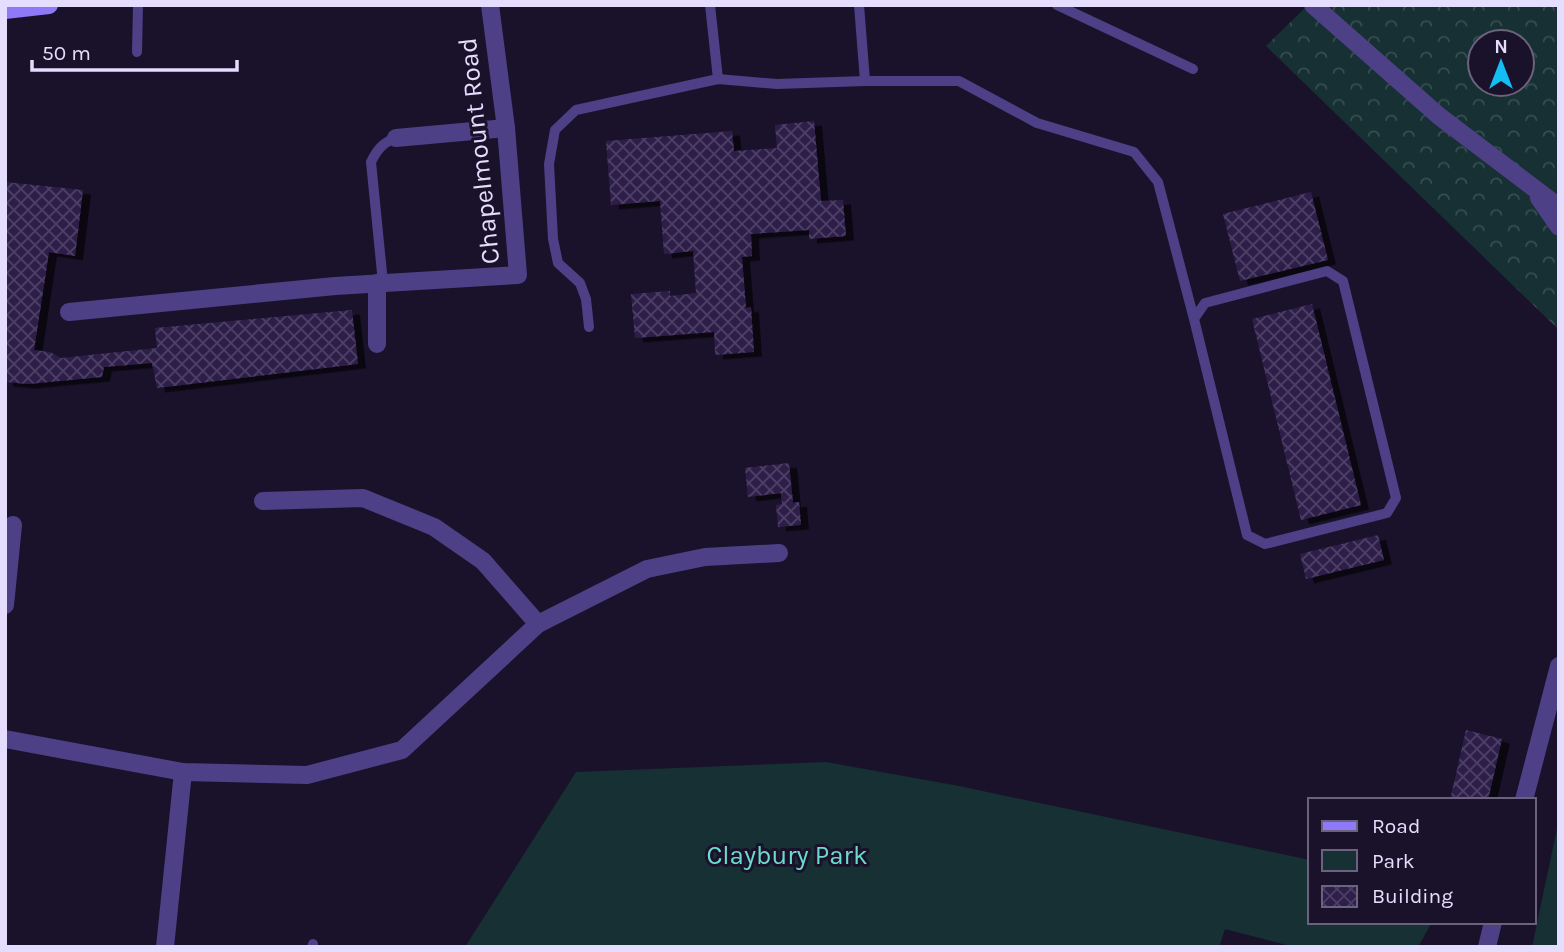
<svg xmlns="http://www.w3.org/2000/svg" width="1564" height="952" font-family="Karla,sans-serif">
<defs>
<pattern id="forest-crowns" width="20" height="18" patternUnits="userSpaceOnUse" patternTransform="scale(1.75)"><rect width="20" height="18" fill="#163033"/><path d="M2 6a3 3 0 1 1 6 0M12 15a3 3 0 1 1 6 0" fill="none" stroke="#384e51"/></pattern>
<pattern id="building-cross-hatch" width="8" height="8" patternUnits="userSpaceOnUse" patternTransform="scale(1.75)"><rect width="8" height="8" fill="#2e1f4a"/><path d="M0 0l8 8M0 8l8-8" fill="none" stroke="#4c3f65"/></pattern>
<filter id="shadow"><feDropShadow dx="8" dy="4.5" stdDeviation="0" flood-color="#0009"/></filter>
</defs>
<rect width="100%" height="100%" fill="#1a122a"/>
<path fill="url(#forest-crowns)" fill-rule="evenodd" d="M1308,5H1559V330L1266,46ZM1480,42H1522V84H1480Z"/>
<g fill="#163033">
<polygon points="826,762 959,786 1310,860 1310,922 1432,922 1418,947 1294,947 1225,929 1219,947 465,947 576,772"/>
<polygon points="1559,819 1559,947 1532,947"/>
</g>
<g fill="url(#building-cross-hatch)" filter="url(#shadow)">
<polygon points="814,121 821,201 843,200 846,236 809,239 809,230 751,234 752,256 742,257 746,308 751,307 754,352 715,355 714,332 635,338 631,294 670,291 670,296 696,293 693,251 664,254 660,201 611,205 606,141 732,131 734,151 777,148 775,125"/>
<polygon points="5,182 83,190 75,256 49,252 34,350 50,352 61,358 157,348 155,328 352,310 358,364 157,388 152,363 104,367 102,377 28,384 5,382"/>
<polygon points="1311,192 1328,260 1240,281 1223,214"/>
<polygon points="1312,304 1361,505 1301,520 1252,319"/>
<polygon points="789,463 793,503 799,502 801,525 778,527 776,505 782,504 781,493 748,497 745,468"/>
<polygon points="1378,535 1384,560 1306,579 1300,554"/>
<polygon points="1466,730 1502,739 1488,800 1450,800"/>
</g>
<g fill="none" stroke-linecap="round" stroke-linejoin="round">
<g stroke="#4d4086" stroke-width="10">
<polyline points="710,5 718,79"/>
<polyline points="859,5 865,81"/>
<polyline points="1057,5 1193,69"/>
<polyline points="137,52 138,5"/>
<path d="M383,283L371,162C377,150 383,142 396,138"/>
<polyline points="589,327 586,299 580,283 558,263 553,239 549,164 555,130 576,110 718,79 777,84 865,81 959,81 1037,123 1134,152 1158,182 1194,319 1247,535 1265,544 1387,513 1396,498 1343,281 1327,271 1205,303 1194,319"/>
<polyline points="312,947 313,944"/>
</g>
<g stroke="#4d4086" stroke-width="18">
<polyline points="1313,5 1439,116 1559,207"/>
<polyline points="396,138 506,128"/>
<polyline points="1539,198 1559,227"/>
<polyline points="377,283 377,344"/>
<polyline points="69,312 335,286 518,275 506,128 490,5"/>
<polyline points="263,501 363,498 434,527 483,561 538,624"/>
<polyline points="5,605 13,525"/>
<polyline points="5,739 183,772 307,775 402,750 538,624 647,569 705,557 779,553"/>
<polyline points="1524,800 1559,666"/>
<polyline points="165,947 183,772"/>
<polyline points="1487,947 1493,922"/>
</g>
<polyline stroke="#8e79f8" stroke-width="18" points="5,10 49,5"/>
</g>
<g text-anchor="middle" dominant-baseline="central" stroke-width="6" stroke-linejoin="round" paint-order="stroke">
<g font-size="26" fill="#e5ddfd" stroke="#1a122a">
<text transform="translate(479 151) rotate(-96)">Chapelmount Road</text>
</g>
<g font-size="26" fill="#6bdbcf" stroke="#1a122a">
<text x="787" y="855">Claybury Park</text>
</g>
</g>
<rect width="1564" height="952" fill="none" stroke="#e5ddfd" stroke-width="14"/>
<rect x="1308" y="798" width="228" height="126" fill="#1a122a" stroke="#6b637e" stroke-width="2"/>
<rect x="1322" y="821" width="35" height="10" fill="#8e79f8" stroke="#6b637e" stroke-width="2"/>
<text x="1372" y="833" font-size="21" fill="#e5ddfd">Road</text>
<rect x="1322" y="850" width="35" height="21" fill="#163033" stroke="#6b637e" stroke-width="2"/>
<text x="1372" y="868" font-size="21" fill="#e5ddfd">Park</text>
<rect x="1322" y="886" width="35" height="21" fill="url(#building-cross-hatch)" stroke="#6b637e" stroke-width="2"/>
<text x="1372" y="903" font-size="21" fill="#e5ddfd">Building</text>
<g transform="translate(1501 63)"><circle r="33" fill="#1a122a" stroke="#6b637e" stroke-width="2"/>
<path d="M0-5L12 26L0 18L-12 26Z" fill="#14bdf3"/>
<text y="-10" font-size="19" font-weight="bold" text-anchor="middle" fill="#e5ddfd">N</text>
</g>
<path d="M32 60v10h205v-10" fill="none" stroke="#e5ddfd" stroke-width="3.5"/>
<text x="42" y="60" font-size="21" fill="#e5ddfd" stroke="#1a122a" stroke-width="5" paint-order="stroke">50 m</text>
</svg>
